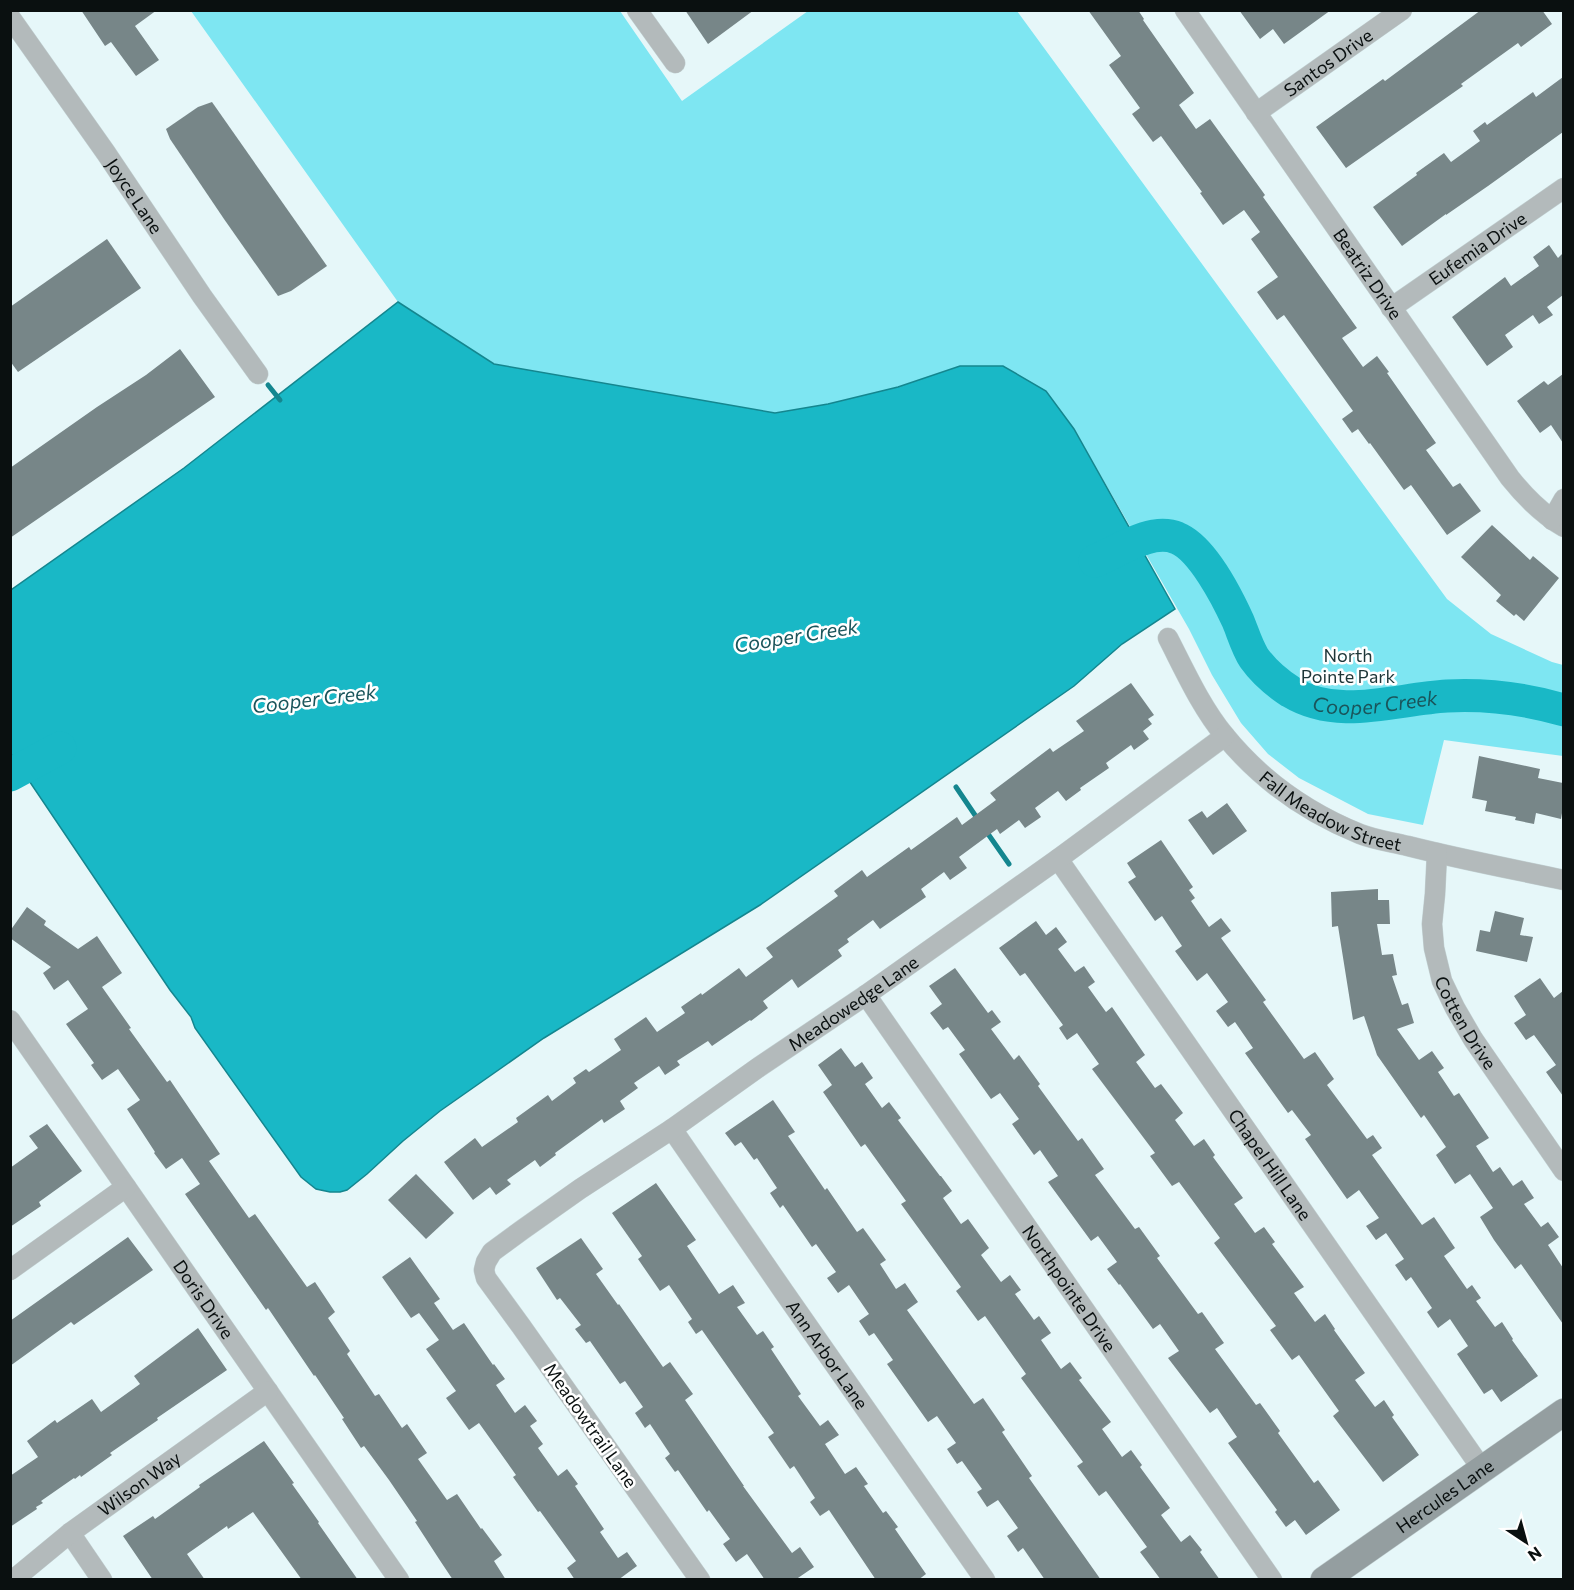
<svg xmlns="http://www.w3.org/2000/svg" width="1574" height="1590" font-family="Commissioner,sans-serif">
<rect width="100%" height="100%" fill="#e6f7f9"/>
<polygon fill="#7ee6f2" points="191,11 620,11 682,101 808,11 1017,11 1447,599 1491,634 1552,662 1563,665 1563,756 1444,740 1423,825 1368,814 1299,778 1268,754 1241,723 1212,675 1189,629 1074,429 960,366 898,387 828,404 775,413 494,364 398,302"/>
<polygon fill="#19b8c6" stroke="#14868f" stroke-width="1.5" points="398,302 494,364 775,413 828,404 898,387 960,366 1003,366 1046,391 1074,429 1175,609 1122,644 1074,686 760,905 544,1038 440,1111 403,1141 367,1174 347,1190 340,1192 330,1192 316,1189 301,1177 195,1028 191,1017 170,990 11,754 11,590 184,468"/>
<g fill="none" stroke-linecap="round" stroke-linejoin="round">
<g stroke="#14868f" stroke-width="5">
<polyline points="268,385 280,400"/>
<polyline points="956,787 979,821"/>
<polyline points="986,831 1009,864"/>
</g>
<g stroke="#19b8c6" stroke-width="33">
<path id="s1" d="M1095,561C1112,553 1137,539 1154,536C1161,535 1170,535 1177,538C1202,548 1227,597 1238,621C1243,633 1247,647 1254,658C1264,672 1277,683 1291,692C1339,721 1395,699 1447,696C1486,694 1526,699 1564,710"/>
<polyline points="10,775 60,748"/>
</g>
</g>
<g fill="#778688">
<polygon points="81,10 157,10 135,26 159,60 136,76 111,42 105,46"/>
<polygon points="685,10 754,10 708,44"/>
<polygon points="1088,10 1138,10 1144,19 1143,20 1194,93 1179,105 1196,129 1210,119 1265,195 1263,197 1357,328 1342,338 1363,367 1377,356 1389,372 1387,373 1436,443 1426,450 1453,487 1460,483 1481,511 1447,535 1411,485 1404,490 1370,443 1369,444 1358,429 1352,433 1342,419 1353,411 1284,315 1277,320 1257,292 1278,277 1251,239 1260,232 1244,210 1223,225 1200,193 1202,192 1161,136 1153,142 1132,114 1140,108 1109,65 1121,56"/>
<polygon points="1239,10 1331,10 1284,44 1273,29 1260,39"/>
<polygon points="1481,10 1542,10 1552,24 1521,47 1518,43 1461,84 1463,86 1346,168 1316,127 1383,79 1385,81"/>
<polygon points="1563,77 1563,132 1488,186 1446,215 1446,214 1402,246 1373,207 1417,175 1416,173 1444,153 1451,162 1480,141 1473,131 1485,122 1487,125 1533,92 1536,97"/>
<polygon points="212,102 327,266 291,291 278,296 224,219 170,139 166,129 198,107"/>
<polygon points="107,239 141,288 18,372 10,361 10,307"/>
<polygon points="1549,245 1558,258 1563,253 1563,295 1547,307 1553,315 1539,324 1533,315 1505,335 1513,347 1487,366 1452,317 1505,277 1511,286 1539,266 1533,257"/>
<polygon points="180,349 215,397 10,538 10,468 97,407 146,375"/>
<polygon points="1563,374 1563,443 1551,425 1540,433 1517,401 1544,381 1548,385"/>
<polygon points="1492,525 1530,560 1533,556 1559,578 1524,621 1516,614 1514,616 1496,601 1501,595 1461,557"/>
<polygon points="1131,683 1154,715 1148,719 1152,724 1143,731 1149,739 1134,750 1131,745 1106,763 1109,768 1080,788 1081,790 1066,801 1058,791 1035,808 1041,817 1025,828 1019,820 1000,834 997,829 959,857 967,868 950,880 944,872 921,889 926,897 880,929 873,920 847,939 849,942 838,950 842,956 798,988 792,979 763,1001 768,1008 751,1021 750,1020 712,1046 708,1041 677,1061 680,1065 665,1075 659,1066 634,1083 638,1088 620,1101 625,1109 604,1123 602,1119 555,1153 556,1155 540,1167 535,1160 507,1180 511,1184 496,1195 490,1187 473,1200 444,1162 475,1138 482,1147 518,1122 516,1118 548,1095 552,1101 576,1083 573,1078 586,1069 589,1072 621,1050 614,1039 646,1017 657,1032 685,1013 681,1007 701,993 702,995 739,968 746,977 773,957 766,948 838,896 834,891 862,870 867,877 909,847 911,850 957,817 962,825 996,800 990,793 1050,748 1053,752 1084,731 1076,721"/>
<polygon points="1479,756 1540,769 1538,778 1563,783 1563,807 1561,819 1536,813 1534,824 1515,820 1516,817 1485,811 1487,801 1472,798"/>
<polygon points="1227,803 1247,831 1213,855 1188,820 1202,811 1207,818"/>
<polygon points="1161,840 1193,887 1189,890 1195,898 1191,901 1209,927 1221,918 1231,931 1221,938 1266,1000 1263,1002 1304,1059 1315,1052 1334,1079 1327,1085 1367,1139 1373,1135 1382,1148 1372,1155 1422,1225 1434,1217 1455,1248 1444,1256 1467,1289 1472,1285 1481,1298 1476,1301 1495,1327 1502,1322 1513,1339 1512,1340 1538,1376 1501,1402 1492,1389 1484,1394 1457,1354 1468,1346 1450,1319 1438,1328 1427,1312 1432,1308 1411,1277 1406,1281 1395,1265 1404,1259 1386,1233 1376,1240 1366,1226 1379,1218 1359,1190 1347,1199 1305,1139 1311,1135 1292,1110 1288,1113 1245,1053 1253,1048 1235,1022 1228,1027 1216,1011 1228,1002 1207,973 1197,981 1175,951 1182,946 1162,916 1155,921 1128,882 1136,877 1127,863"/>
<polygon points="1378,889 1378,900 1389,900 1390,924 1377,924 1382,955 1393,954 1397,975 1392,976 1402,1005 1408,1003 1414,1023 1397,1029 1419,1060 1432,1051 1444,1068 1438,1072 1454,1096 1459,1093 1489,1138 1476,1146 1493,1172 1500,1167 1513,1186 1522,1180 1534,1198 1524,1204 1541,1227 1548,1222 1559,1237 1548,1245 1563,1268 1563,1324 1521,1264 1515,1269 1494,1240 1480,1217 1493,1208 1470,1174 1455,1184 1436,1155 1446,1147 1424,1115 1421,1118 1377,1055 1364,1016 1353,1020 1338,926 1332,927 1331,892"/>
<polygon points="27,907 46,921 44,925 78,949 97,936 122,973 102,987 131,1028 129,1029 167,1082 170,1080 220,1154 209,1161 249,1218 255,1214 307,1287 315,1282 335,1312 328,1318 350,1351 347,1354 375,1396 379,1394 402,1428 407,1424 427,1453 418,1459 447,1500 457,1494 481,1529 482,1528 502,1555 494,1561 506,1580 453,1580 439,1559 415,1522 417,1521 389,1480 364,1446 361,1448 342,1419 344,1418 315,1375 314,1376 268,1308 266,1310 185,1194 200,1184 182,1158 166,1169 154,1153 155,1152 127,1109 140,1100 118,1069 102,1080 91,1065 94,1063 66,1024 88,1009 68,980 54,990 43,973 51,967 10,938 10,931"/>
<polygon points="1495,911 1524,918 1520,935 1533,937 1527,962 1476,951 1480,930 1490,932"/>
<polygon points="1036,921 1046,935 1056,927 1067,942 1058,949 1075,972 1084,966 1095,982 1088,987 1106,1012 1112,1007 1145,1055 1136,1062 1155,1088 1161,1084 1183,1113 1175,1120 1194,1146 1204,1139 1215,1155 1213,1157 1243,1198 1234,1204 1255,1233 1264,1227 1275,1242 1272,1244 1304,1287 1294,1293 1315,1322 1325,1314 1335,1329 1334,1330 1365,1373 1355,1380 1375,1407 1384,1400 1394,1415 1392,1417 1419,1455 1383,1482 1333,1416 1339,1411 1299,1355 1292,1360 1270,1330 1276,1326 1214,1243 1220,1238 1179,1182 1172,1186 1150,1156 1155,1153 1092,1069 1099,1064 1077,1033 1067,1040 1059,1028 1063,1025 1025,973 1020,976 999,948"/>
<polygon points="955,968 988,1013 992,1010 1001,1022 991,1029 1014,1060 1019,1055 1040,1084 1038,1086 1078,1141 1082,1138 1104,1169 1095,1175 1135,1229 1139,1227 1160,1256 1157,1258 1198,1314 1202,1312 1224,1343 1215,1349 1256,1405 1260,1403 1280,1431 1278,1433 1314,1483 1318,1480 1340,1510 1306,1535 1295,1520 1286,1527 1275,1512 1277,1510 1228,1443 1237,1437 1217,1408 1210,1413 1168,1358 1179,1351 1160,1324 1153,1329 1120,1284 1119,1285 1107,1269 1117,1262 1098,1236 1091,1241 1048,1182 1058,1176 1040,1150 1034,1155 1012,1124 1019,1119 1000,1093 991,1099 959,1054 965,1050 948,1027 943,1030 930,1013 942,1004 929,986"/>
<polygon points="1540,978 1554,998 1563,991 1563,1096 1546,1072 1556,1065 1534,1035 1526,1040 1514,1023 1526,1015 1514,996"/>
<polygon points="841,1048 855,1067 862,1062 873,1078 865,1084 882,1108 889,1102 901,1118 898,1120 940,1176 941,1176 952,1191 943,1198 961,1224 968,1219 989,1248 981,1255 1001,1282 1010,1275 1021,1290 1015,1294 1034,1320 1039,1316 1051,1333 1041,1340 1061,1369 1070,1362 1082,1378 1079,1380 1111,1422 1102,1429 1122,1457 1131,1450 1142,1465 1140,1467 1170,1508 1161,1515 1181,1542 1190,1535 1202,1550 1200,1552 1220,1580 1161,1580 1140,1552 1147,1547 1106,1491 1099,1496 1077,1466 1083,1462 1021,1378 1026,1374 985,1316 978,1321 956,1291 961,1287 901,1204 906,1201 865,1144 861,1147 823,1092 832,1085 818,1065"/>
<polygon points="773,1100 795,1132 788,1136 825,1190 827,1188 857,1232 863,1228 886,1260 880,1264 896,1289 905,1283 918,1302 907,1310 974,1404 983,1398 1005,1430 1002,1432 1032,1476 1029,1478 1101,1580 1045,1580 1023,1548 1018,1552 1007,1536 1018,1528 998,1500 987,1507 977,1492 982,1489 962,1461 957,1464 947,1449 956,1443 937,1416 928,1422 887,1364 893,1360 874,1333 869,1336 859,1321 869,1314 849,1285 838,1293 827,1278 836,1272 816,1244 812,1247 783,1205 780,1208 770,1193 777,1188 757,1158 754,1160 741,1142 735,1146 725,1133"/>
<polygon points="47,1124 82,1171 39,1202 41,1206 10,1227 10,1168 38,1148 29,1136"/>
<polygon points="416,1174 454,1213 426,1239 388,1200"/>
<polygon points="656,1183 696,1240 687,1246 719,1294 733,1285 745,1303 737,1307 757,1335 763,1331 774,1347 771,1349 801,1394 798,1396 820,1426 828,1420 839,1435 825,1444 845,1474 856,1467 868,1484 864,1486 883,1513 886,1511 898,1527 895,1529 926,1574 918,1580 876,1580 829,1510 820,1516 810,1502 815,1498 794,1466 790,1469 768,1437 774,1433 702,1330 696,1334 688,1322 692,1319 669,1285 660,1291 638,1259 642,1256 612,1213"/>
<polygon points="128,1237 153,1270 74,1325 71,1322 10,1366 10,1321"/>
<polygon points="581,1238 603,1269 596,1274 618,1305 619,1304 663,1367 670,1362 693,1394 685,1400 744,1486 743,1486 792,1553 800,1547 814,1567 795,1580 765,1580 747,1554 736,1562 723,1544 730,1539 709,1510 707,1512 678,1470 675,1472 665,1458 670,1454 650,1424 645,1428 635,1413 643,1407 625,1381 620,1384 590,1341 586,1343 575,1329 581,1325 560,1298 557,1300 536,1268"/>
<polygon points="410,1257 440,1299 434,1303 453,1330 464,1323 493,1365 494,1364 505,1379 496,1385 515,1413 525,1405 537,1421 530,1426 543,1444 538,1448 558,1476 567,1469 578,1484 575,1486 604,1529 600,1532 618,1558 627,1552 637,1566 618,1580 575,1580 567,1568 576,1561 540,1511 538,1512 513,1477 516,1475 479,1423 469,1430 446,1398 456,1391 426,1349 439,1340 419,1313 411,1318 382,1277"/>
<polygon points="198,1328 227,1370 157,1418 158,1420 110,1453 112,1455 81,1477 80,1475 75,1479 74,1478 41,1501 43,1503 36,1507 37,1509 10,1527 10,1476 38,1457 27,1441 55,1420 57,1423 92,1399 101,1412 140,1384 134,1376"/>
<polygon points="264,1441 294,1483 292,1484 319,1522 318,1523 358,1580 302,1580 253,1512 228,1529 227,1526 187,1554 205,1580 153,1580 123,1536 153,1516 155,1519 200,1487 199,1485"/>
</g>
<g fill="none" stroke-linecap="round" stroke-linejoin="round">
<g stroke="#c3d2d4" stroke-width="21">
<g id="street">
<polyline points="637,10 675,63"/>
<path id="s2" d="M1185,10L1510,478C1526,498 1542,514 1564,527"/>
<path id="s3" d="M10,17L106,153L202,296L258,374"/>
<path id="s4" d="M1256,113L1402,10"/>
<path id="s5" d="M1391,308L1564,188"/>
<polyline points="1552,520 1564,499"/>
<path id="s6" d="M1168,638C1185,671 1201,707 1225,736C1261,780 1308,813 1360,834C1375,840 1392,842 1408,846C1459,859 1512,869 1564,880"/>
<path id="s7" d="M1437,853L1435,894L1432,924L1434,948L1442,981L1455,1008L1473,1039L1564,1171"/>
<path id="s8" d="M1058,859L1482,1469"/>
<path id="s9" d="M866,995L1272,1580"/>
<path id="s10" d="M10,1020L399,1580"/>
<path id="s11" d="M672,1129L784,1292L985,1580"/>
<polyline points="10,1270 126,1187"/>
<polyline points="70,1533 102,1580"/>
<path id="s12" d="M13,1580L70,1533L268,1391"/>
<path id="s13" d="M700,1580L521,1326L486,1278L484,1270L486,1262L492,1252L522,1230L580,1189L672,1129L759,1067L866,995L1058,859L1225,736"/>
</g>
</g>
<g stroke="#c3d2d4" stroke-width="28">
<g id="secondary">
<path id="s14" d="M1324,1580L1564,1412"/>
</g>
</g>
<use href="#street" stroke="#b3babb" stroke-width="20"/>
<use href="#secondary" stroke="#949ea0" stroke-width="27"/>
</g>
<g text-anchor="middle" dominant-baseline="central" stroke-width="5" stroke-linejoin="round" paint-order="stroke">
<g font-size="18" fill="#0a1010" stroke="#fff">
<text stroke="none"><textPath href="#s4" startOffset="88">Santos Drive</textPath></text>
<text stroke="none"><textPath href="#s3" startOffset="218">Joyce Lane</textPath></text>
<text stroke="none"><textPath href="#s5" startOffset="105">Eufemia Drive</textPath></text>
<text stroke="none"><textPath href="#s2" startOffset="321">Beatriz Drive</textPath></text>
<text stroke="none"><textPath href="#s6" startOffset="246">Fall Meadow Street</textPath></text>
<text stroke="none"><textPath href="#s13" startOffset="837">Meadowedge Lane</textPath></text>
<text stroke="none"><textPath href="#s7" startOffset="177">Cotten Drive</textPath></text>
<text stroke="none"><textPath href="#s8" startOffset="372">Chapel Hill Lane</textPath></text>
<text stroke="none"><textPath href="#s9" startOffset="357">Northpointe Drive</textPath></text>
<text stroke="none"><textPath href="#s10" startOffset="340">Doris Drive</textPath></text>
<text stroke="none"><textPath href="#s11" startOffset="274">Ann Arbor Lane</textPath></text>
<text transform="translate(591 1425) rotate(55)">Meadowtrail Lane</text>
<text stroke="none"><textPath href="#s12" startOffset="159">Wilson Way</textPath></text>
<text stroke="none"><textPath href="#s14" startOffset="147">Hercules Lane</textPath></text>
</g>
<g font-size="18" fill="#1e3638" stroke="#fff">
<text x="1348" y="655">North<tspan x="1348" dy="21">Pointe Park</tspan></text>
</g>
<g font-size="20" font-style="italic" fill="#1a555b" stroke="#fff">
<text transform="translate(796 635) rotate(-9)">Cooper Creek</text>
<text stroke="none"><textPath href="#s1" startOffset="370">Cooper Creek</textPath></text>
<text transform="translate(314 698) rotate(-7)">Cooper Creek</text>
</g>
</g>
<rect width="1574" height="1590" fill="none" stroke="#0a1010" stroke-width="24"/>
<g transform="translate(1526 1542) rotate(144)" stroke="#ffffff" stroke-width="4.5" paint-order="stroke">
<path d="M0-4.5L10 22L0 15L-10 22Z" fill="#0a1010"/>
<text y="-9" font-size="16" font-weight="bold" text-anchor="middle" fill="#0a1010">N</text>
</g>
</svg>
